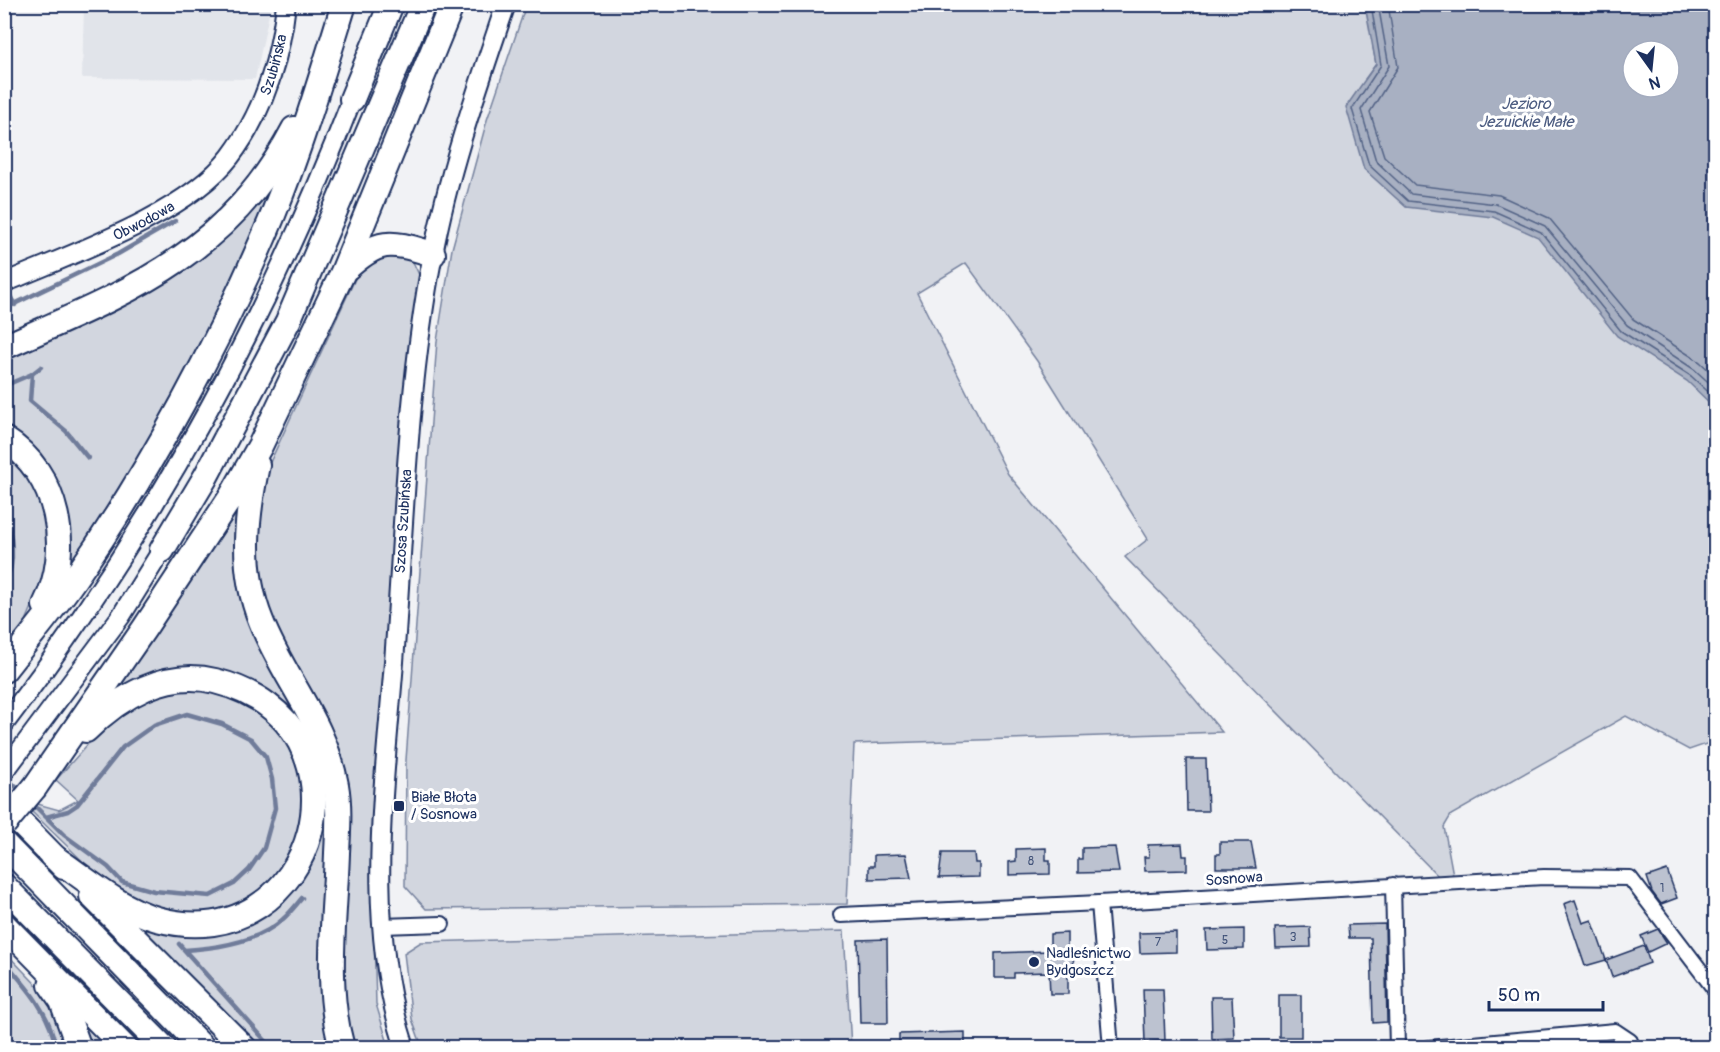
<svg xmlns="http://www.w3.org/2000/svg" width="1720" height="1052" font-family="Pangolin,sans-serif">
<rect width="100%" height="100%" fill="#f1f2f5"/>
<filter id="ink" filterUnits="userSpaceOnUse"><feTurbulence type="fractalNoise" baseFrequency=".0167" numOctaves="2"/><feDisplacementMap in="SourceGraphic" scale="12" xChannelSelector="R" yChannelSelector="G"/><feConvolveMatrix kernelMatrix="1 2 1 2 8 2 1 2 1" color-interpolation-filters="sRGB"/></filter>
<g filter="url(#ink)">
<polygon fill="#e1e4ea" points="84,5 84,4 271,5 255,79 82,78"/>
<g fill="#d2d6df" stroke="#76829e" stroke-width="1.5">
<polygon points="526,5 1375,5 1373,48 1376,64 1365,79 1715,391 1715,741 1689,750 1626,716 1451,815 1444,827 1453,875 1438,876 1125,557 1148,539 1037,361 966,263 917,293 1008,474 1222,732 854,744 847,904 426,909 405,886 406,760 437,341 452,249 487,120"/>
<path d="M279,172C228,310 153,438 75,563L66,568L69,543L5,428V356C87,319 195,283 253,210C262,198 270,185 279,172Z"/>
<path d="M399,256L413,262L421,279L403,441L371,834L376,1004L389,1047L350,1048L344,1009L341,950L348,881L349,830L267,612L252,548L266,471L356,277C368,259 378,257 399,256Z"/>
<polygon points="4,450 31,476 49,523 47,572 26,621 4,652"/>
<polygon points="237,499 234,537 237,574 291,692 328,785 332,1047 255,1047 125,916 255,917 324,807 265,691 242,679 216,671 113,694"/>
<polygon points="192,686 237,695 288,739 305,781 304,826 285,867 252,898 210,915 164,913 102,880 32,812 38,804 59,810 78,800 56,780 110,719 128,705"/>
<polygon points="844,931 851,1047 422,1047 412,1019 404,953 421,942"/>
<polygon points="4,951 49,998 69,1047 5,1047"/>
<polygon points="74,1011 110,1047 88,1047"/>
</g>
<path fill="#a8b0c2" stroke="#707c9a" stroke-width="1.5" fill-rule="evenodd" d="M1365,5H1715V408L1687,381L1617,336L1538,237L1493,217L1406,207L1364,169L1346,107L1376,64ZM1633,51H1669V87H1633Z"/>
<g fill="none" stroke-linecap="round" stroke-linejoin="round">
<g stroke="#536386" stroke-width="1.5">
<polyline points="1371,4 1381,65 1352,109 1369,165 1408,201 1494,211 1541,232 1621,331 1691,376 1716,399"/>
<polyline points="1378,4 1389,66 1361,110 1376,161 1411,194 1496,204 1545,226 1627,325 1695,370 1716,389"/>
<polyline points="1388,4 1398,67 1370,112 1384,156 1415,185 1499,195 1549,218 1633,319 1700,362 1716,377"/>
</g>
<g stroke="#707c9a" stroke-width="4.5">
<polyline points="9,294 15,305"/>
<polyline points="4,309 118,254 175,221"/>
<polyline points="32,374 30,401 66,431 88,458"/>
<polyline points="4,386 32,374 41,367"/>
<path d="M4,510C11,533 18,562 4,584"/>
<polyline points="6,777 21,792"/>
<polyline points="31,802 64,835 108,867 122,882 154,891 210,896 234,884 249,870 264,848 275,808 272,779 266,757 251,739 222,724 187,714 154,725 123,747 77,805 68,811 46,817"/>
<polyline points="179,944 272,1048"/>
<path d="M185,950C216,948 259,942 283,919C290,913 296,905 302,898"/>
<path d="M4,961C27,987 50,1013 56,1048"/>
</g>
</g>
<g fill="#bcc2d0" stroke="#1b2f5e" stroke-width="1.5">
<polygon points="1186,759 1206,759 1208,811 1187,811"/>
<polygon points="1220,842 1251,842 1256,868 1216,868 1216,854 1220,854"/>
<polygon points="1182,844 1183,856 1187,856 1187,870 1145,871 1144,857 1149,857 1148,845"/>
<polygon points="1115,847 1119,872 1078,873 1078,859 1082,859 1082,848"/>
<polygon points="1046,848 1046,860 1050,860 1050,874 1009,875 1009,862 1016,861 1016,849"/>
<polygon points="942,853 974,853 975,863 979,863 979,877 939,878"/>
<polygon points="906,854 911,878 869,879 869,866 874,866 874,855"/>
<polygon points="1667,870 1677,898 1661,904 1652,892 1647,877"/>
<polygon points="1575,900 1583,923 1592,920 1606,960 1585,966 1564,904"/>
<polygon points="1385,924 1387,1022 1373,1023 1371,938 1349,938 1348,925"/>
<polygon points="1310,927 1311,947 1276,948 1275,928"/>
<polygon points="1244,929 1244,949 1207,950 1206,930"/>
<polygon points="1658,929 1667,943 1648,952 1641,936"/>
<polygon points="1176,932 1176,952 1140,953 1139,933"/>
<polygon points="1067,933 1067,950 1073,950 1074,972 1068,972 1068,994 1050,994 1049,972 1014,973 1014,978 995,978 995,953 1050,951 1050,934"/>
<polygon points="887,939 888,1023 860,1023 858,940"/>
<polygon points="1644,946 1650,963 1612,977 1606,960"/>
<polygon points="1143,989 1163,989 1165,1041 1145,1042"/>
<rect x="1279" y="995" width="22" height="42"/>
<polygon points="1211,997 1232,997 1234,1038 1212,1039"/>
<polygon points="965,1032 965,1047 899,1047 899,1034"/>
</g>
<g fill="none" stroke-linecap="round" stroke-linejoin="round">
<g stroke="#1b2f5e" stroke-width="18">
<g id="street">
<polyline points="1393,885 1397,1048"/>
<polyline points="1099,903 1111,1048"/>
<polyline points="841,915 1099,903 1544,877 1630,878 1716,991"/>
<polyline points="382,926 442,924"/>
<polyline points="1429,1048 1615,1031 1630,1041 1632,1048"/>
</g>
</g>
<g stroke="#1b2f5e" stroke-width="22">
<g id="secondary">
<path id="s1" d="M4,283C71,254 185,215 230,157C264,112 280,59 286,4"/>
<path d="M4,724C150,533 266,322 352,99"/>
<polyline points="4,772 121,616 162,550"/>
<path id="s2" d="M405,1048C364,923 384,790 394,662C404,527 407,388 433,254C449,169 478,87 506,4"/>
</g>
</g>
<g stroke="#1b2f5e" stroke-width="28">
<g id="highway">
<polyline points="352,99 391,4"/>
<path d="M347,268C381,237 391,242 433,254"/>
<path d="M4,347C126,293 228,255 294,129"/>
<path d="M4,439C59,473 73,550 45,605"/>
<path d="M257,465C246,518 240,569 261,621C284,680 324,720 336,785C340,808 338,831 337,853C335,918 324,984 342,1048"/>
<polyline points="162,550 205,478 288,321 423,4"/>
<path d="M4,670C27,640 52,611 73,581C149,473 223,336 273,215C301,146 322,75 344,4"/>
<polyline points="35,787 144,629 231,497 260,446 343,272 452,4"/>
<polyline points="4,806 64,867"/>
<polyline points="4,844 203,1048"/>
<path d="M52,856C85,878 118,908 157,919C318,963 384,723 215,681C166,669 120,696 86,730"/>
<polyline points="4,886 164,1048"/>
<polyline points="92,896 244,1048"/>
<polyline points="4,925 125,1048"/>
<polyline points="51,985 62,1001 79,1048"/>
</g>
</g>
<use href="#street" stroke="#fff" stroke-width="14"/>
<use href="#secondary" stroke="#fff" stroke-width="18"/>
<use href="#highway" stroke="#fff" stroke-width="24"/>
<g stroke="#1b2f5e" stroke-width="28" stroke-linecap="butt">
<polyline id="highway-bridge" points="4,824 35,787"/>
</g>
<use href="#highway-bridge" stroke="#fff" stroke-width="24"/>
</g>
</g>
<g fill="#1b2f5e" stroke="#fff" stroke-width="2">
<rect x="393" y="800" width="12" height="12" rx="3"/>
<circle cx="1034" cy="962" r="6"/>
</g>
<g text-anchor="middle" dominant-baseline="central" stroke-width="6" stroke-linejoin="round" paint-order="stroke">
<g font-size="12" fill="#43547a">
<text x="1031" y="861">8</text>
<text x="1662" y="888">1</text>
<text x="1293" y="937">3</text>
<text x="1225" y="940">5</text>
<text x="1158" y="942">7</text>
</g>
<g font-size="15" fill="#1b2f5e" stroke="#fff">
<text stroke="none"><textPath href="#s1" startOffset="364">Szubińska</textPath></text>
<text stroke="none"><textPath href="#s1" startOffset="153">Obwodowa</textPath></text>
<text stroke="none"><textPath href="#s2" startOffset="530">Szosa Szubińska</textPath></text>
<text transform="translate(1234 879) rotate(-4)">Sosnowa</text>
</g>
<g font-size="15" fill="#1b2f5e" stroke="#fff" text-anchor="start">
<text x="411" y="797">Białe Błota<tspan x="411" dy="17">/ Sosnowa</tspan></text>
<text x="1046" y="953">Nadleśnictwo<tspan x="1046" dy="17">Bydgoszcz</tspan></text>
</g>
<g font-size="16" font-style="italic" fill="#4c5c81" stroke="#fff">
<text x="1526" y="104">Jezioro<tspan x="1526" dy="18">Jezuickie Małe</tspan></text>
</g>
</g>
<rect width="1720" height="1052" fill="none" stroke="#fff" stroke-width="24"/>
<rect x="12" y="12" width="1696" height="1028" fill="none" stroke="#1b2f5e" stroke-width="2" filter="url(#ink)"/>
<g transform="translate(1651 69) rotate(165)"><circle r="28" fill="#ffffff" stroke="#a4acbf" stroke-width="1.5"/>
<path d="M0-4.5L10 22L0 15L-10 22Z" fill="#1b2f5e"/>
<text y="-9" font-size="16" font-weight="bold" text-anchor="middle" fill="#1b2f5e">N</text>
</g>
<path d="M1489 1001v9h114v-9" fill="none" stroke="#1b2f5e" stroke-width="3"/>
<text x="1498" y="1001" font-size="18" fill="#1b2f5e" stroke="#ffffff" stroke-width="4.5" paint-order="stroke">50 m</text>
</svg>
